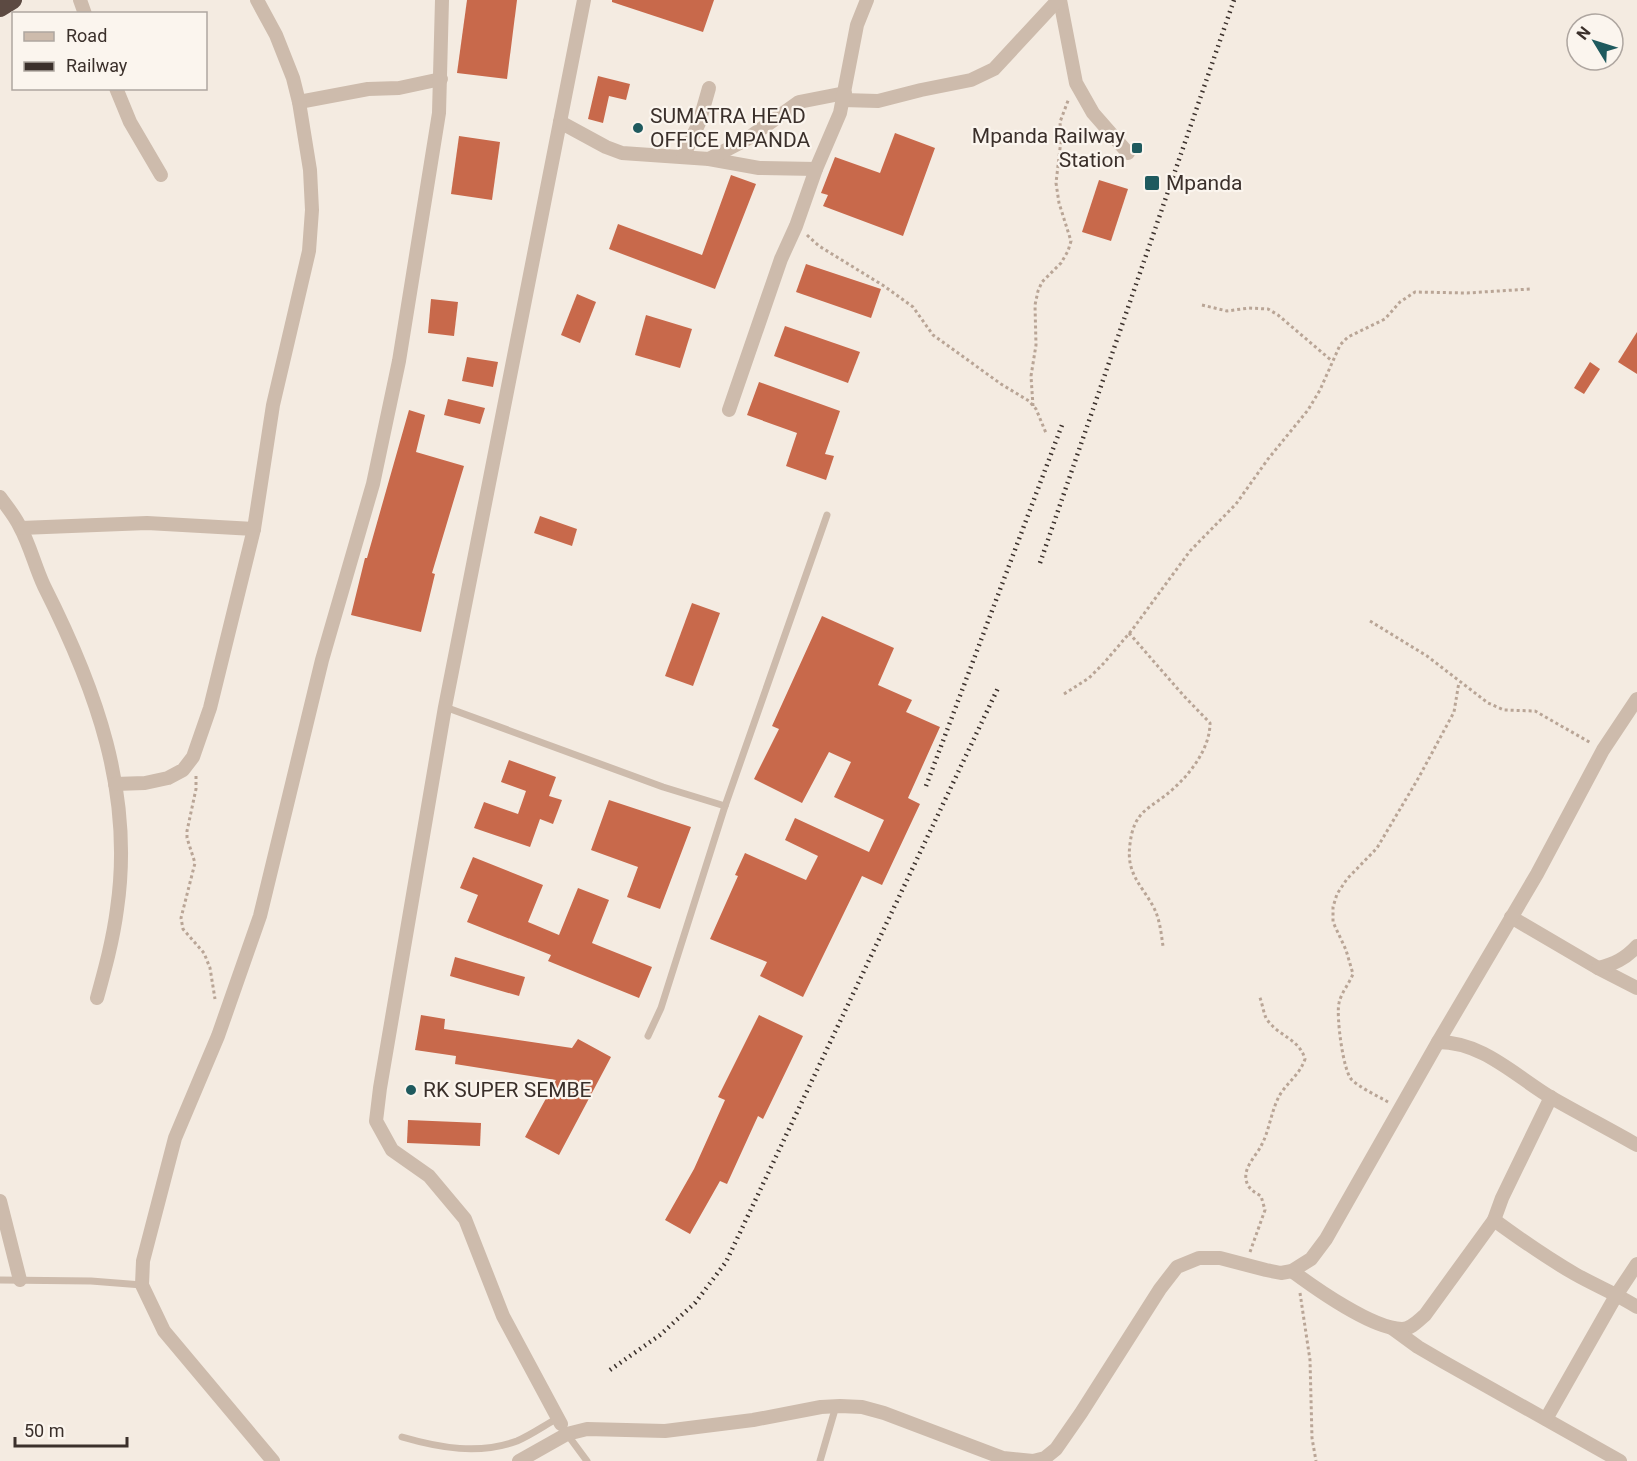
<svg xmlns="http://www.w3.org/2000/svg" width="1637" height="1461" font-family="Roboto,sans-serif">
<rect width="100%" height="100%" fill="#f4ebe1"/>
<g fill="#c8694b">
<polygon points="467,0 517,0 507,79 457,73"/>
<polygon points="612,0 714,0 703,32 612,2"/>
<polygon points="598,76 630,84 626,100 609,96 603,123 588,119"/>
<polygon points="895,133 935,148 903,236 823,206 828,195 821,193 835,157 880,173"/>
<polygon points="459,136 500,142 492,200 451,194"/>
<polygon points="731,175 756,184 715,289 609,249 618,224 702,255"/>
<polygon points="1099,180 1128,189 1111,241 1082,232"/>
<polygon points="806,264 881,289 871,318 796,292"/>
<polygon points="577,294 596,302 580,343 561,335"/>
<polygon points="431,299 458,302 454,336 428,333"/>
<polygon points="646,315 692,329 680,368 635,355"/>
<polygon points="785,326 860,352 848,383 774,356"/>
<polygon points="1637,332 1637,374 1618,362"/>
<polygon points="467,357 498,362 493,387 462,381"/>
<polygon points="1590,362 1600,369 1584,394 1574,388"/>
<polygon points="759,382 840,411 825,454 834,456 826,480 786,466 797,433 747,415"/>
<polygon points="448,399 485,408 480,424 444,415"/>
<polygon points="409,410 425,415 416,452 464,466 432,573 435,574 421,632 351,615 365,558 367,558"/>
<polygon points="540,516 577,529 572,546 534,533"/>
<polygon points="692,603 720,613 693,686 665,676"/>
<polygon points="822,616 894,648 878,685 912,700 906,712 940,727 908,798 920,804 882,885 862,876 803,997 760,976 767,962 710,939 738,876 735,875 745,853 806,880 818,856 785,840 795,818 869,852 884,820 834,797 851,762 829,752 802,803 754,779 779,729 772,726"/>
<polygon points="509,760 556,777 549,796 562,800 553,824 540,819 530,847 474,828 484,802 518,814 526,791 501,782"/>
<polygon points="609,800 691,827 660,909 627,897 638,867 591,850"/>
<polygon points="473,857 543,885 528,922 559,935 578,888 609,900 592,943 652,967 639,998 548,961 551,955 467,922 478,895 460,888"/>
<polygon points="455,957 525,977 519,996 450,976"/>
<polygon points="421,1015 445,1019 444,1029 572,1048 578,1039 611,1057 559,1155 525,1137 556,1080 455,1064 456,1056 415,1050"/>
<polygon points="759,1015 803,1036 763,1119 758,1116 727,1184 720,1181 690,1234 665,1220 694,1169 725,1100 718,1097"/>
<polygon points="408,1120 481,1123 480,1146 407,1143"/>
</g>
<g fill="none" stroke-linecap="round" stroke-linejoin="round">
<g stroke="#b9a596" stroke-width="3" stroke-dasharray="3 3" stroke-linecap="butt">
<polyline points="807,235 819,246 884,286 913,307 933,335 1001,384 1029,401 1036,409 1046,433"/>
<polyline points="1202,305 1227,311 1249,308 1268,309 1278,315 1332,361"/>
<polyline points="1033,406 1031,376 1036,345 1035,305 1038,291 1042,282 1061,263 1068,251 1071,241 1059,203 1056,183 1061,140 1060,122 1069,98"/>
<polyline points="1370,621 1427,656 1488,703 1504,710 1535,711 1591,743"/>
<path d="M1129,633L1183,695L1210,723C1210,748 1191,773 1173,789C1151,809 1134,809 1130,844C1126,873 1140,883 1153,906C1160,919 1161,933 1163,946"/>
<polyline points="1064,694 1089,678 1104,663 1132,630 1190,551 1236,504 1268,459 1308,410 1320,390 1340,345 1348,337 1385,319 1400,302 1415,292 1467,293 1530,289"/>
<polyline points="196,776 196,789 187,831 187,838 195,863 181,918 183,929 204,953 210,968 215,999"/>
<path d="M1388,1102C1376,1095 1362,1089 1352,1080C1343,1072 1336,1015 1339,1003C1341,993 1349,984 1353,974L1346,950L1333,922V907L1337,894L1347,879L1377,848L1419,777L1454,712L1459,682"/>
<path d="M1250,1252L1265,1210L1261,1196C1254,1192 1247,1188 1246,1179C1244,1167 1256,1156 1261,1146C1270,1130 1271,1109 1281,1093C1289,1081 1300,1074 1305,1059C1299,1038 1277,1036 1266,1018C1263,1011 1262,1002 1259,995"/>
<polyline points="1300,1293 1310,1360 1312,1438 1316,1461"/>
</g>
<g stroke="#cdbbac" stroke-width="7">
<polyline points="445,707 663,787 725,806"/>
<polyline points="648,1036 661,1008 725,806 827,515"/>
<polyline points="0,1280 91,1281 142,1285"/>
<polyline points="567,1434 587,1461"/>
<path d="M402,1437C440,1448 479,1455 517,1441C531,1435 545,1425 558,1418"/>
<polyline points="820,1461 836,1406"/>
</g>
<g stroke="#cdbbac" stroke-width="14">
<polyline points="80,0 85,14"/>
<polyline points="1060,0 1076,83 1093,113 1128,153"/>
<polyline points="116,88 130,122 161,175"/>
<polyline points="843,100 878,101 921,90 971,80 994,69 1058,0"/>
<polyline points="299,102 368,89 399,88 441,79"/>
<polyline points="560,122 606,147 622,153 709,159 759,168 816,169"/>
<polyline points="683,157 699,123 709,88"/>
<polyline points="709,159 747,139 799,102 845,93"/>
<polyline points="729,410 781,259 796,226 816,169 840,113 857,25 867,0"/>
<path d="M0,497C7,507 15,516 20,527C30,545 35,567 44,586C96,689 134,793 117,909C113,940 105,969 97,998"/>
<polyline points="21,528 147,523 254,529"/>
<polyline points="115,784 145,783 168,778 183,770 193,757 210,708 254,529 273,405 309,251 312,210 310,170 299,102 293,78 276,35 257,0"/>
<polyline points="1511,917 1598,968 1637,988"/>
<path d="M1598,968C1614,964 1625,959 1637,946"/>
<path d="M1438,1042C1483,1042 1515,1076 1552,1098C1580,1114 1609,1129 1637,1145"/>
<polyline points="0,1201 20,1280"/>
<path d="M1494,1220C1520,1239 1547,1258 1575,1274C1596,1286 1617,1294 1637,1307"/>
<path d="M1292,1271C1315,1288 1373,1329 1402,1329C1411,1329 1418,1321 1425,1315L1494,1220L1502,1198L1551,1097"/>
<polyline points="1392,1328 1418,1347 1442,1361 1620,1461"/>
<polyline points="1546,1419 1617,1294 1637,1264"/>
<polyline points="561,1424 503,1316 465,1219 429,1176 392,1150 376,1121 380,1088 445,707 584,0"/>
<polyline points="273,1461 164,1331 142,1285 143,1261 175,1138 218,1036 260,916 322,660 373,484 399,361 439,113 442,0"/>
<polyline points="519,1461 567,1434 587,1429 665,1431 753,1420 821,1407 840,1406 862,1407 884,1413 1003,1458 1033,1461 1045,1458 1056,1449 1081,1413 1160,1289 1177,1267 1199,1258 1220,1258 1266,1270 1281,1273 1292,1271 1311,1259 1326,1239 1438,1042 1537,874 1603,750 1637,699"/>
</g>
<polyline stroke="#5c4a42" stroke-width="18" points="0,8 13,0"/>
<g stroke="#3b302b" stroke-width="4.5" stroke-dasharray="1.5 4.5" stroke-linecap="butt">
<polyline points="1040,563 1234,0"/>
<polyline points="926,786 1062,425"/>
<polyline points="610,1370 660,1335 695,1303 726,1262 998,688"/>
</g>
</g>
<g fill="#1f5a5e" stroke="#fbf5ee" stroke-width="2">
<circle cx="638" cy="128" r="6"/>
<rect x="1131" y="142" width="12" height="12" rx="3"/>
<rect x="1144" y="175" width="16" height="16" rx="3"/>
<circle cx="411" cy="1090" r="6"/>
</g>
<g text-anchor="middle" dominant-baseline="central" stroke-width="4.5" stroke-linejoin="round" paint-order="stroke">
<g font-size="21" fill="#3b302b" stroke="#fbf5ee" text-anchor="start">
<text x="650" y="116">SUMATRA HEAD<tspan x="650" dy="24">OFFICE MPANDA</tspan></text>
<text x="1125" y="136" text-anchor="end">Mpanda Railway<tspan x="1125" dy="24">Station</tspan></text>
<text x="1166" y="183">Mpanda</text>
<text x="423" y="1090">RK SUPER SEMBE</text>
</g>
</g>
<rect x="12" y="12" width="195" height="78" fill="#fbf5ee" stroke="#aea6a0" stroke-width="1.5"/>
<rect x="24" y="32" width="30" height="9" fill="#cdbbac" stroke="#aea6a0" stroke-width="1.5"/>
<text x="66" y="42" font-size="18" fill="#3b302b">Road</text>
<rect x="24" y="62" width="30" height="9" fill="#3b302b" stroke="#aea6a0" stroke-width="1.5"/>
<text x="66" y="72" font-size="18" fill="#3b302b">Railway</text>
<g transform="translate(1595 42) rotate(308)"><circle r="28" fill="#fbf5ee" stroke="#aea6a0" stroke-width="1.5"/>
<path d="M0-4.5L10 22L0 15L-10 22Z" fill="#1f5a5e"/>
<text y="-9" font-size="16" font-weight="bold" text-anchor="middle" fill="#3b302b">N</text>
</g>
<path d="M15 1437v9h112v-9" fill="none" stroke="#3b302b" stroke-width="3"/>
<text x="24" y="1437" font-size="18" fill="#3b302b" stroke="#fbf5ee" stroke-width="4.5" paint-order="stroke">50 m</text>
</svg>
